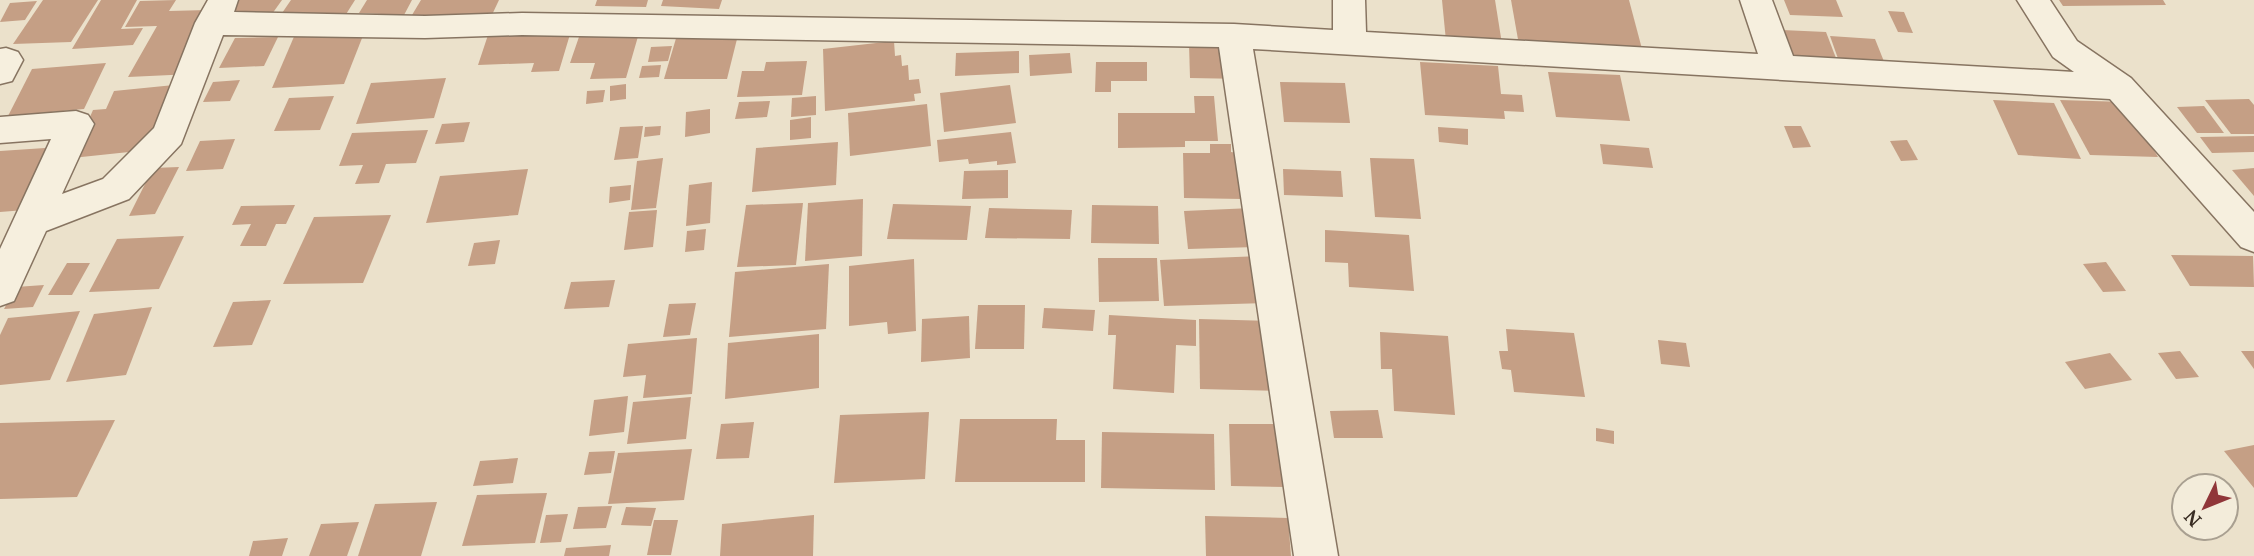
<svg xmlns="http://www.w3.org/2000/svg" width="2254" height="556" font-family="'PT Serif',serif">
<rect width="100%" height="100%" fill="#ebe1cb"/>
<g fill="#c59f85">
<polygon points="43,0 98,0 71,42 13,44"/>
<polygon points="101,0 137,0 121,29 143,28 133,45 72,49"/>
<polygon points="176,0 169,11 208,10 192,74 128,77 157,26 125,27 140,1"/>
<polygon points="231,0 282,0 267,21 218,17"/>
<polygon points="291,0 355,0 343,19 280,16"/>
<polygon points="367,0 412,0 404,15 359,13"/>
<polygon points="421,0 499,0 490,19 412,15"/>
<polygon points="597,0 648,0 646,7 595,6"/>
<polygon points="663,0 722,0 719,9 661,6"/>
<polygon points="1442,0 1495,0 1502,44 1446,41"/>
<polygon points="1511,0 1629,0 1642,49 1519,45"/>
<polygon points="1784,0 1836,0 1843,17 1790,15"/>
<polygon points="2059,0 2163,0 2166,5 2063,6"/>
<polygon points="37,1 25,20 0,22 10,3"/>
<polygon points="1888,11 1904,12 1913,33 1898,32"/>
<polygon points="366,28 344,84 272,88 296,32"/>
<polygon points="1782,30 1826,32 1839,66 1794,64"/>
<polygon points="571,31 559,71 531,72 534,63 478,65 488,35"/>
<polygon points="639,33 626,78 590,79 595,63 570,63 580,34"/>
<polygon points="677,35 738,35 727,79 664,79"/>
<polygon points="1830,36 1875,39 1887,69 1841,67"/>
<polygon points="278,37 264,66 219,68 235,38"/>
<polygon points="894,41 895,56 901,55 902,66 908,65 909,80 919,79 921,93 914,94 915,101 825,111 823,49"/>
<polygon points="1189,44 1242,45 1244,79 1190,78"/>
<polygon points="672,46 668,61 648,62 651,47"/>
<polygon points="1019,51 1019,73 955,76 956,53"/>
<polygon points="1070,53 1072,73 1030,76 1029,55"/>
<polygon points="807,61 802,95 737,97 742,71 764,71 766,62"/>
<polygon points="1096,62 1147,62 1147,81 1111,81 1111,92 1095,92"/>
<polygon points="1420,62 1498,66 1501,94 1522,95 1524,112 1504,111 1505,119 1425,115"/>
<polygon points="106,63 84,109 8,116 32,69"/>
<polygon points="661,65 659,77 639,78 642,66"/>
<polygon points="1548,72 1620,75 1630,121 1556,117"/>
<polygon points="446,78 434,118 356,124 371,83"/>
<polygon points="240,80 230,101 203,102 213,82"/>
<polygon points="1280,82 1345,83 1350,123 1284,122"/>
<polygon points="626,84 626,99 610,101 610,86"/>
<polygon points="174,85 148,150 72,158 93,110 106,109 114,91"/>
<polygon points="1010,85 1016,123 944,132 940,93"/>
<polygon points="605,90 603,102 586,104 587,91"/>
<polygon points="334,96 320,130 274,131 289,98"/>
<polygon points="816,96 816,115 791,117 792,98"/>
<polygon points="1194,96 1214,96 1218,141 1185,141 1185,147 1118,148 1118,113 1195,113"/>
<polygon points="2249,99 2254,105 2254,134 2231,134 2205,100"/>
<polygon points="1993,100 2054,103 2081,159 2018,155"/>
<polygon points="2060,100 2125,102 2158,157 2090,155"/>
<polygon points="770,101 767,117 735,119 739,102"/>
<polygon points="927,104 931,146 850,156 848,113"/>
<polygon points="2204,106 2224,133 2197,133 2177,107"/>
<polygon points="710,109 710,133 685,137 686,112"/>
<polygon points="811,117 811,138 790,140 790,120"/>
<polygon points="470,122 464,142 435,144 442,124"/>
<polygon points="643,126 638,158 614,160 620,127"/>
<polygon points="661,126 660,135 644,137 645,127"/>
<polygon points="1784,126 1801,126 1811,147 1793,148"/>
<polygon points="1438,127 1468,129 1468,145 1439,142"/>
<polygon points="428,130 416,163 386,164 379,183 355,184 363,165 339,166 352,133"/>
<polygon points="1011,132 1016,163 997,165 997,161 969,164 968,159 939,162 937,140"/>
<polygon points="2254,136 2254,152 2212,153 2200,137"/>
<polygon points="235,139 223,169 186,171 200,141"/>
<polygon points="1907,140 1918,160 1901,161 1890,141"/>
<polygon points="838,142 836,185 752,192 756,148"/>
<polygon points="1210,144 1231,144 1231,152 1239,153 1243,199 1184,198 1183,153 1210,153"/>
<polygon points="1600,144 1649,148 1653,168 1603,164"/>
<polygon points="60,147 25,210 0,212 0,151"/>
<polygon points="663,158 656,208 631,210 637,161"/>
<polygon points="1370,158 1414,159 1421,219 1375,217"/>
<polygon points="179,167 155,214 129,216 153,168"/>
<polygon points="2254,168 2254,196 2232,170"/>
<polygon points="528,169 518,215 426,223 440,176"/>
<polygon points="1283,169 1341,171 1343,197 1284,195"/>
<polygon points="1008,170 1008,198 962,199 964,171"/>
<polygon points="712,182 710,223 686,226 689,185"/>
<polygon points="631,185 630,200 609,203 610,187"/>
<polygon points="863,199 862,256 805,261 808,203"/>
<polygon points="803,203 796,265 737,267 746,205"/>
<polygon points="893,204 971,206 967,240 887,239"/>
<polygon points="295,205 286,224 276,224 266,246 240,246 251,224 232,225 241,206"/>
<polygon points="1092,205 1158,206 1159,244 1091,243"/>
<polygon points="989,208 1072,210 1070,239 985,238"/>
<polygon points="1252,208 1256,247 1188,249 1184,211"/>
<polygon points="657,210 653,247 624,250 629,212"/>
<polygon points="391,215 363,283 283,284 314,217"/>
<polygon points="706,229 704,250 685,252 687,231"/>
<polygon points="1325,230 1409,235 1414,291 1349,287 1348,263 1325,262"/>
<polygon points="184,236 159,289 89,292 117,239"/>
<polygon points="500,240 495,264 468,266 474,243"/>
<polygon points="2171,255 2253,256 2254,287 2190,286"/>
<polygon points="1261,256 1267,303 1164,306 1160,260"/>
<polygon points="1098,258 1157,258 1159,301 1099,302"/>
<polygon points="914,259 916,331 888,334 887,322 849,326 849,266"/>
<polygon points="2106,262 2126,291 2103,292 2083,264"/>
<polygon points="67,263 90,263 72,295 48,295"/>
<polygon points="829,264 826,329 729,337 735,272"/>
<polygon points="615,280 609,307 564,309 571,282"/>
<polygon points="44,285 33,307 4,309 16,287"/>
<polygon points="271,300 252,345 213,347 233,302"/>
<polygon points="696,303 690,335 663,337 669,304"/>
<polygon points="978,305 1025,305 1024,349 975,349"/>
<polygon points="152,307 126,375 66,382 94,314"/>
<polygon points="1044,308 1095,310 1093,331 1042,328"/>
<polygon points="80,311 50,380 0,385 0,335 8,318"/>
<polygon points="1109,315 1196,320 1196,346 1176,345 1174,393 1113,389 1116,335 1108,335"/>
<polygon points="969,316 970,358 921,362 922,319"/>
<polygon points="1199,319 1272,321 1277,391 1200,389"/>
<polygon points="1506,329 1574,333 1585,397 1514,392 1511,370 1502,369 1499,351 1508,351"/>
<polygon points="1380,332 1448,336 1455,415 1394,411 1392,369 1381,369"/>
<polygon points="819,334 819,388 725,399 728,343"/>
<polygon points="697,338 692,394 643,398 646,375 623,377 628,344"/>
<polygon points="1658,340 1686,343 1690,367 1661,364"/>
<polygon points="2180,351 2199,377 2176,379 2158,353"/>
<polygon points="2241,351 2254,351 2254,369"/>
<polygon points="2110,353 2132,380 2085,389 2065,362"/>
<polygon points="628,396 624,432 589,436 594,400"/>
<polygon points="691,397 686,439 627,444 633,402"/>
<polygon points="1378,410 1383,438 1334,438 1330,411"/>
<polygon points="929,412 925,479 834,483 840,415"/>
<polygon points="960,419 1057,419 1056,440 1085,440 1085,482 955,482"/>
<polygon points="115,420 77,497 0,499 0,423"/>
<polygon points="754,422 749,458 716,459 721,424"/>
<polygon points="1229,424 1281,424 1285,487 1231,486"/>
<polygon points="1596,428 1614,431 1614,444 1596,441"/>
<polygon points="1102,432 1214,434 1215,490 1101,488"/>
<polygon points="2254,445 2254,488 2224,451"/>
<polygon points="692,449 684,500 608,504 618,453"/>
<polygon points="615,451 611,473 584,475 589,452"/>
<polygon points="518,458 513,483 473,486 480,461"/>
<polygon points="547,493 535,543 462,546 477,495"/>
<polygon points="437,502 421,556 358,556 375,504"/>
<polygon points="612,506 606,528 573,529 578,507"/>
<polygon points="626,507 656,508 651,526 621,525"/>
<polygon points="568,514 561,542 540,543 546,515"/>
<polygon points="814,515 813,556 720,556 722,524"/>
<polygon points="1205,516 1288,518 1291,556 1206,556"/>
<polygon points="654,520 678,520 671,555 647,555"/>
<polygon points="359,522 347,556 309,556 321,524"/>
<polygon points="288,538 282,556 249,556 253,541"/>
<polygon points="611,545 609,556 564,556 566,548"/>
</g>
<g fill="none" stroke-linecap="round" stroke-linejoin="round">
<g stroke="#877461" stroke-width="3">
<g id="minor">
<polygon points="208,0 238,0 234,12 425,16 522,13 1234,24 1333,30 1333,0 1365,0 1366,32 1758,54 1740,0 1772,0 1793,56 2074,72 2053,57 2017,0 2050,0 2077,41 2131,78 2254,212 2254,252 2241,247 2110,99 1253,49 1338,556 1294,556 1219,47 522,35 425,38 223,35 181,144 129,199 46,231 14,301 0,306 0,249 51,139 0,143 0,117 76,111 88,115 94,124 62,194 103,179 154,128 195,23"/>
<polygon points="6,48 18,52 23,60 12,81 0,84 0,49"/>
</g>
</g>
<use href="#minor" fill="#f6efde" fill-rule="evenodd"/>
</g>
<g transform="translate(2205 507) rotate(227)"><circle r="33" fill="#f3ecda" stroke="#a9a091" stroke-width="2"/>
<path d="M0-5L12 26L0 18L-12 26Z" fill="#903639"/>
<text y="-10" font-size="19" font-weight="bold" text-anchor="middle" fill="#392d23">N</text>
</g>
</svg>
